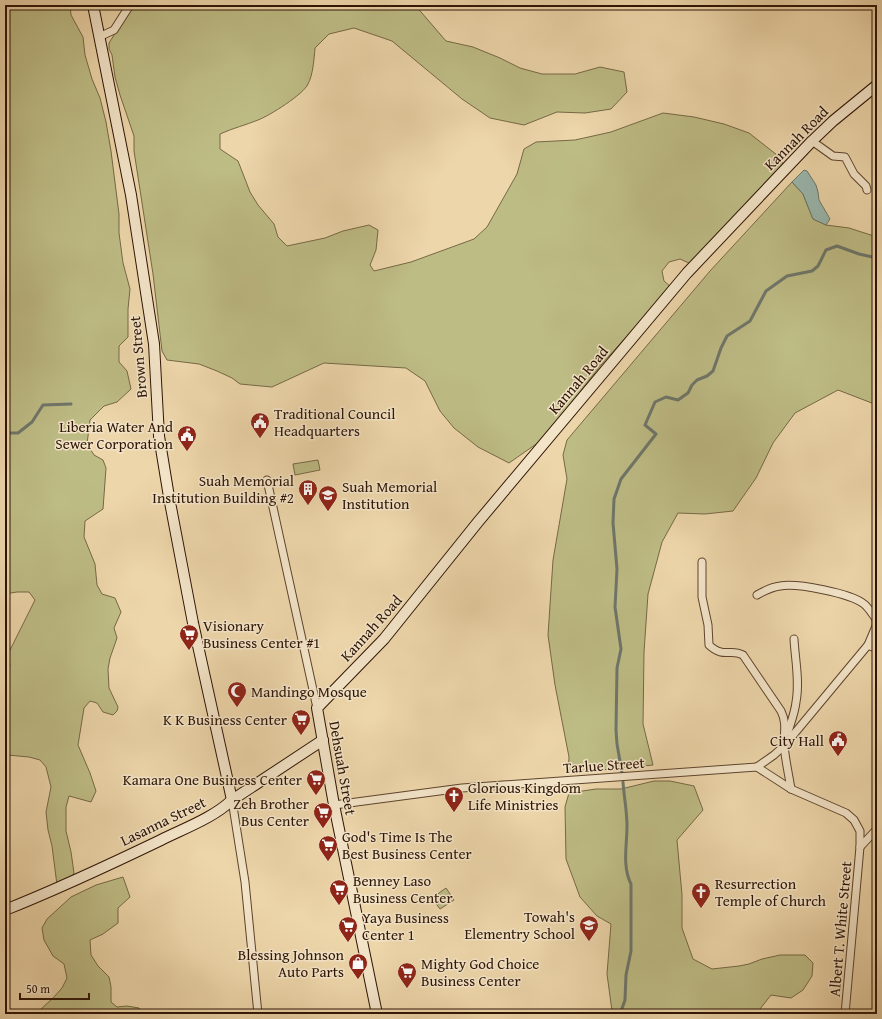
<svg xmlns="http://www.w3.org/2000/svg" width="882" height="1019" font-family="'Gentium Book Plus',serif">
<rect width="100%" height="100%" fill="#edd6aa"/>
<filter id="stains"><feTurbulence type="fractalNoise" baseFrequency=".005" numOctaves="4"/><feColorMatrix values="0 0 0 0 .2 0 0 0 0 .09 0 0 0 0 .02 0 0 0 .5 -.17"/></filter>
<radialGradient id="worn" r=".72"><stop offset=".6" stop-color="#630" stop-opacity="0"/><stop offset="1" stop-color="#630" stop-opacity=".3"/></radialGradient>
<g fill="#bebc85" stroke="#766845">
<polygon points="5,5 70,5 71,15 83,37 85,55 92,79 100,98 106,122 111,151 119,214 119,233 123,263 130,289 128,309 128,337 119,346 119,362 127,371 131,389 117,402 104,406 90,420 87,444 94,455 103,460 106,468 103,509 85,521 84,537 95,564 97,585 102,594 115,598 121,612 114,628 117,638 110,658 108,669 109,688 118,707 117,711 113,715 103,712 97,703 90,701 84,708 78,745 90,773 96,791 91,802 69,796 66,807 66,831 71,852 74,873 67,887 57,885 52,846 48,830 46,812 51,787 46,767 40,760 29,757 7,755 5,757 5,745 8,742 9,732 5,728 5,674 10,665 8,654 35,600 29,592 17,592 5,594"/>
<path d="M133,5H415L446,41L473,47L500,58L520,68L542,74H575L600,67L624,72L627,92L611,109L585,113L557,112L524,125L490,118L462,99L392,41L354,28L329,34L315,48C314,59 313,75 308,84C304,94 269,116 258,120C246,125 233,128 220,134V149L238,161L250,192L258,205L274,224L278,237L287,246L325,238L343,231L369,225L378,230L376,250L370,265L374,271L411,262L474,239L487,227L517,174L524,149L536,142L575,140L611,132L663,113L694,117L724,124L749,133L777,155L783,164L691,264L680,259L669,262L662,271L664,281L671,287L601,365L542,440L509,463L478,447L454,428L440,411L425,381L406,368L324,363L272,387L240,384L232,378L217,371L199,364L167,360L162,351L153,274L134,151V136L120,95L115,77L112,55L109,49V43Z"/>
<polygon points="792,182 803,194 813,219 826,225 849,228 877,237 877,405 838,390 795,413 773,443 756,478 733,511 705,514 678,513 662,542 648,594 644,652 643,724 653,765 568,773 569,757 555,685 548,635 553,560 567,479 563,455 567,440 710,271"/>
<polygon points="318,460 320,470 295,475 293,464"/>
<polygon points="654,781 670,781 694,786 703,810 677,840 682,895 682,928 693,959 712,969 739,966 749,964 762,959 780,955 805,955 813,963 812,976 803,990 791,998 771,995 756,1014 611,1014 612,1011 607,974 611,924 597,916 580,897 566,859 565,807 569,793 596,789 621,789"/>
<polygon points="123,877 130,897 118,908 118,923 103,934 90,940 91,955 98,966 109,977 111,987 111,1002 117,1007 127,1006 139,1008 142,1014 39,1014 41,1009 53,998 62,988 67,978 64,964 53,956 44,940 42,928 47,919 71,897 96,885"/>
<polygon points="446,888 454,900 440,909 432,898"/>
</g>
<polygon fill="#9ab8af" stroke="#6e766b" points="804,170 807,171 816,185 818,192 819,200 830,219 826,225 813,219 803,194 792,182"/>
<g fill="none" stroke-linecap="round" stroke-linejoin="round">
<g stroke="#6e766b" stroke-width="3">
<polyline points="5,433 18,433 32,422 43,405 71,404"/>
<polyline points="622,773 617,744 616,730 617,668 621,649 615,607 617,569 613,523 614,499 621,479 656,434 645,425 655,402 666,397 678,400 688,393 692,385 697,380 707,376 713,371 721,348 727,336 750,321 766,291 787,276 812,271 818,266 826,250 837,246 859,254 877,258"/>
<path d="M620,1014L625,1000L626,975L631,951V884C622,866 627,845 627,826C627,811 624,797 623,782"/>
</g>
<g stroke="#5d442e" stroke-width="9">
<g id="street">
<polyline points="99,37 114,30 130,5"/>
<polyline points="812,141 833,156 845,157 854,174 866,186 867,190"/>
<polyline points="267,480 317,708"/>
<path d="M702,562V597L708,625L709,645C724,659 730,648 743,655L781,711C787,723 784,732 784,745C785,758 789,776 791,789"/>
<path d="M757,595C764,591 771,587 780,586C797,583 850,593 864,604C869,608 872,614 876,619"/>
<polyline points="877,595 876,626 868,645 877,649"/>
<path d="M788,732C791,722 795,712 796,702C800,681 795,659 794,639"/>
<polyline points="757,767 791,789 846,813 854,820 860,831 860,847 845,1014"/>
<polyline points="757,767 774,755 784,746 868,645"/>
<polyline points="232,800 245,882 258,1014"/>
<polyline points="334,805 462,788 757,767"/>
<polyline points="860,847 877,829"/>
</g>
</g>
<g stroke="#2d1405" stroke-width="12">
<g id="secondary">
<polyline points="93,5 131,195 154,344 159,436 169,497 193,623 232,800"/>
<path d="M5,910C58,889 109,865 161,840C185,828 213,818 232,800L323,740"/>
<polyline points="377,1014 334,805 317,708 384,639 478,522 687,273 812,141 833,121 877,85"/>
</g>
</g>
<use href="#street" stroke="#f3e4c8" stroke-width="7"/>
<use href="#secondary" stroke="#f3e4c8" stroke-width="10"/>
</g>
<defs>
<g id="civic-pin" transform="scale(1)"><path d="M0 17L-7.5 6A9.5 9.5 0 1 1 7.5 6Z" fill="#8f2418" stroke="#f3e4c8"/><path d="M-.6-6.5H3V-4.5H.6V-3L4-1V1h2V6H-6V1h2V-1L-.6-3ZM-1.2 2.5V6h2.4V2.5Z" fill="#fff"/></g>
<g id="building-pin" transform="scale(1)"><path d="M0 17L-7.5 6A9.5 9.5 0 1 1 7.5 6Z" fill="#8f2418" stroke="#f3e4c8"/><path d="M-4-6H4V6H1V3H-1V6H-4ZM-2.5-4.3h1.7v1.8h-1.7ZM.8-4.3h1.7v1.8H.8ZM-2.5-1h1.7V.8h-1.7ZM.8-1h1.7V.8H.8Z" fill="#fff"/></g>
<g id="school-pin" transform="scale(1)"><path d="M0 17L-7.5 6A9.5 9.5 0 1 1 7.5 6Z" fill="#8f2418" stroke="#f3e4c8"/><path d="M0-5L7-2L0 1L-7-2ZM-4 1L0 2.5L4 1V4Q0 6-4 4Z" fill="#fff"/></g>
<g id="supermarket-pin" transform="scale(1)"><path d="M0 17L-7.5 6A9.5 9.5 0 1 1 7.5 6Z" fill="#8f2418" stroke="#f3e4c8"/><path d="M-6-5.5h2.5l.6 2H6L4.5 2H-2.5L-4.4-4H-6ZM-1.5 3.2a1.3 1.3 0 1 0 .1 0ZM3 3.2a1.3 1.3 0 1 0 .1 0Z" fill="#fff"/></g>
<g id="mosque-pin" transform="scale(1)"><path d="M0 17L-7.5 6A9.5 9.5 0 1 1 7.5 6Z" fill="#8f2418" stroke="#f3e4c8"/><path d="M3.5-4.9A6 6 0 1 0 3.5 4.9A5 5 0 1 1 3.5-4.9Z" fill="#fff"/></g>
<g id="church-pin" transform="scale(1)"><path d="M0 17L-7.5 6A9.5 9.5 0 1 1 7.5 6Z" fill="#8f2418" stroke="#f3e4c8"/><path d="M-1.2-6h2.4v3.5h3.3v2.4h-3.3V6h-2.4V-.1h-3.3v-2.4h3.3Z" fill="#fff"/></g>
<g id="shop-pin" transform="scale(1)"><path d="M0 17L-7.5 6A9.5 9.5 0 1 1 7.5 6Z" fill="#8f2418" stroke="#f3e4c8"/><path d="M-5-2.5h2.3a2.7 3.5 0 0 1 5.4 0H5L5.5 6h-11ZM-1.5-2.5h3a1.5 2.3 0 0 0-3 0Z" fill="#fff"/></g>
</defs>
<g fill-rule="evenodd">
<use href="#civic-pin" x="260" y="422"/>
<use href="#civic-pin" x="187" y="435"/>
<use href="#building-pin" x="308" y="489"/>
<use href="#school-pin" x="328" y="495"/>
<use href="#supermarket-pin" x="189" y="634"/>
<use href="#mosque-pin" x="237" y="691"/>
<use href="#supermarket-pin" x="301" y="719"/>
<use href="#civic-pin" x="838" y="740"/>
<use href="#supermarket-pin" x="316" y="779"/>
<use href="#church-pin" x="454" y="796"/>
<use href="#supermarket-pin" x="323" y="812"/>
<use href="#supermarket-pin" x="328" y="845"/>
<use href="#supermarket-pin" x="339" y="889"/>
<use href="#church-pin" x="701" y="892"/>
<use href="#school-pin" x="589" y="925"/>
<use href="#supermarket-pin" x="348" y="926"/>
<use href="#shop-pin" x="358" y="963"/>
<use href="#supermarket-pin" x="407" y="972"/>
</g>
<g text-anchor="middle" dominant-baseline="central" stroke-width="3" stroke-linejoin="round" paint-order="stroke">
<g font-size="15" fill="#2d1405" stroke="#f3e4c8">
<text transform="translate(796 138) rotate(-45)">Kannah Road</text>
<text transform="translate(138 357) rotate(-95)">Brown Street</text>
<text transform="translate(578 380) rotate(-50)">Kannah Road</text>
<text transform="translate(371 628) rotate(-48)">Kannah Road</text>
<text transform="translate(604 765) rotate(-4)">Tarlue Street</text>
<text transform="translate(343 768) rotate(80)">Dehsuah Street</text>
<text transform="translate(163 821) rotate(-26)">Lasanna Street</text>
<text transform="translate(840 929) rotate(-85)">Albert T. White Street</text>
</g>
<g font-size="15" fill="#2d1405" stroke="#f3e4c8" text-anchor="start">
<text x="274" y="413">Traditional Council<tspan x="274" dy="17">Headquarters</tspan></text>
<text x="173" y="426" text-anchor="end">Liberia Water And<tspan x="173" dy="17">Sewer Corporation</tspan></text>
<text x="294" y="480" text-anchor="end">Suah Memorial<tspan x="294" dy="17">Institution Building #2</tspan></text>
<text x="342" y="486">Suah Memorial<tspan x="342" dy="17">Institution</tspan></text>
<text x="203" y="625">Visionary<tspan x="203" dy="17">Business Center #1</tspan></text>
<text x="251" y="691">Mandingo Mosque</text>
<text x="287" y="719" text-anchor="end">K K Business Center</text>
<text x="824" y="740" text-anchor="end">City Hall</text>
<text x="302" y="779" text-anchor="end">Kamara One Business Center</text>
<text x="468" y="787">Glorious Kingdom<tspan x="468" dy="17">Life Ministries</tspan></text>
<text x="309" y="803" text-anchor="end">Zeh Brother<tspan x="309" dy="17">Bus Center</tspan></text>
<text x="342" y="836">God's Time Is The<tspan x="342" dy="17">Best Business Center</tspan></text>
<text x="353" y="880">Benney Laso<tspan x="353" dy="17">Business Center</tspan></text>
<text x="715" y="883">Resurrection<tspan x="715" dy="17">Temple of Church</tspan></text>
<text x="575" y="916" text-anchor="end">Towah's<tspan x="575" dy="17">Elementry School</tspan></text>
<text x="362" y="917">Yaya Business<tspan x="362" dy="17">Center 1</tspan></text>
<text x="344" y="954" text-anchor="end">Blessing Johnson<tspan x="344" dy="17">Auto Parts</tspan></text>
<text x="421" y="963">Mighty God Choice<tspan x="421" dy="17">Business Center</tspan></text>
</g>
</g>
<rect width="882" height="1019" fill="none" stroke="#edd6aa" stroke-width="20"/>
<rect x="6" y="6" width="870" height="1007" fill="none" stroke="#2d1405" stroke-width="2"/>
<rect x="10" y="10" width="862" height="999" fill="none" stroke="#2d1405"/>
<path d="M20 993v6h69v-6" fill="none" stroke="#2d1405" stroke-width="2"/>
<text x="26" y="993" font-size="12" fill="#2d1405" stroke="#f3e4c8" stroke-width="3" paint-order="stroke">50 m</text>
<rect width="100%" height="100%" filter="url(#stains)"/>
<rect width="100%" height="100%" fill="url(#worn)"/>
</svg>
